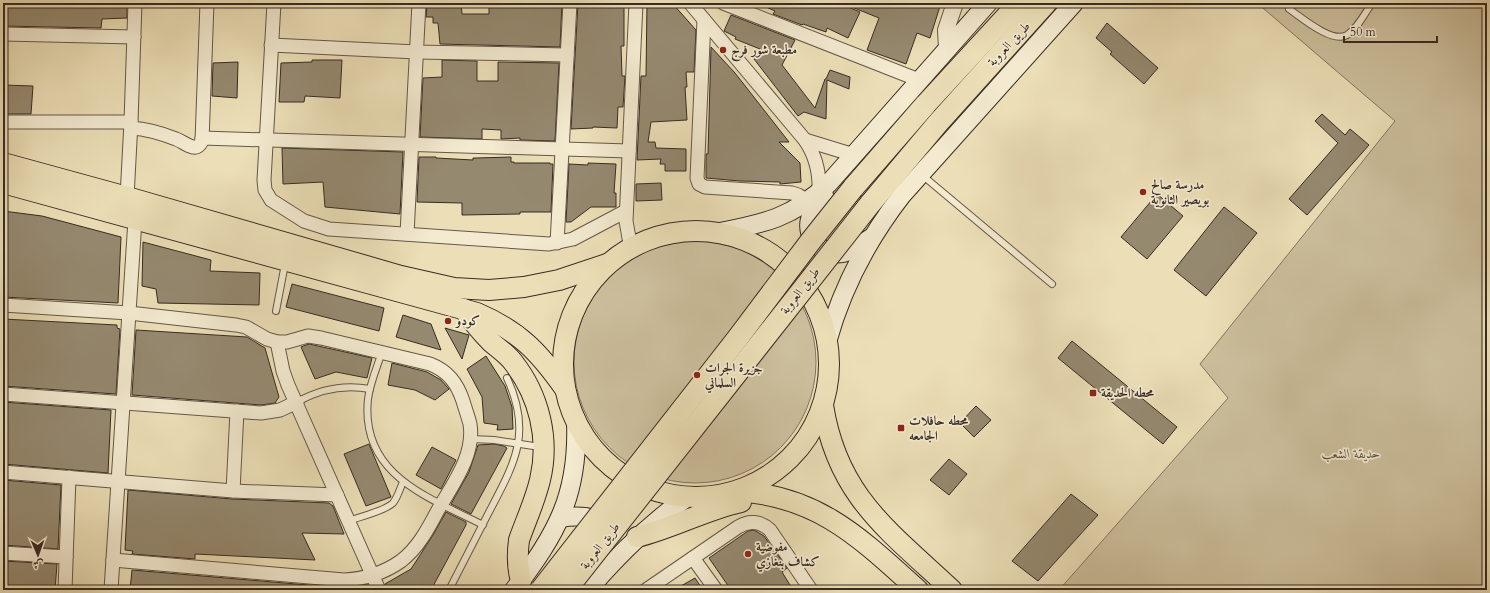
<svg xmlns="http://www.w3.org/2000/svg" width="1490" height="593" font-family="Cardo,Amiri,serif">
<rect width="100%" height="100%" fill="#ecdfb7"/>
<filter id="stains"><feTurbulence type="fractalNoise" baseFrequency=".005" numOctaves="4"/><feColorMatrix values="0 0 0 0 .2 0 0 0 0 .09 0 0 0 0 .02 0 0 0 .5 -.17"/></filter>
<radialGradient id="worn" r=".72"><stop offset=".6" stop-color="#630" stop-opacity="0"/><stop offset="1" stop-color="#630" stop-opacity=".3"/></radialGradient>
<g fill="#cdc09e" stroke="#827661">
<polygon points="1257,3 1487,3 1487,590 1059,590 1228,398 1200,364 1395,121"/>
<circle cx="695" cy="362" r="121"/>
</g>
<g fill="#958970" stroke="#372b24">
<polygon points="3,3 127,3 127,18 102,19 101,28 3,26"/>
<polygon points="446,3 461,3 462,14 489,14 489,3 562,3 560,47 440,44 438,23 433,23 433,17 426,17 427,5 446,4"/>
<polygon points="578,3 624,3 624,46 621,46 622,76 625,76 623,107 618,107 617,128 593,127 593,128 571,129"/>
<polygon points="647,3 672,3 696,30 694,72 686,72 687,87 685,87 687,120 651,122 648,142 655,142 656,148 686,149 686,171 665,171 665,164 660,164 661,159 637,160 641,76 646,76"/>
<polygon points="757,3 839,3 860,12 848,38 827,28 826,32 803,24 802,25 773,14 775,11"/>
<polygon points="842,3 941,3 930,38 917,33 906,64 867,50 879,18"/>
<polygon points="731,15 795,40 782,65 815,108 825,79 826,79 830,70 850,77 849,89 827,80 826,119 804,112 798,116 754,59 760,49 735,39 736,37 724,31"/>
<polygon points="1107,23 1158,68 1144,84 1110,54 1112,52 1096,38"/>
<polygon points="711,47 735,73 789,142 779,142 800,163 801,182 780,184 780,182 740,181 706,178 706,154 708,154"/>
<polygon points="312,60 342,60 340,98 305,96 304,102 279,102 281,63 312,62"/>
<polygon points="442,60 477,61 477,81 498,81 498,62 559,63 555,141 520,140 520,138 501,139 501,130 482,129 482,139 420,137 423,78 442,77"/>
<polygon points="238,62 237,98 212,96 213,63"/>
<polygon points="3,85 33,86 31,114 3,114"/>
<polygon points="1322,114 1345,135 1350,129 1369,145 1307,215 1289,199 1338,143 1315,121"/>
<polygon points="282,148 403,152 400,214 325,207 323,182 283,184"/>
<polygon points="419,157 436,157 436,158 473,160 473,158 476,158 511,157 511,162 514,162 514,163 550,163 550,164 553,164 551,212 520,212 520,214 462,215 462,203 417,202"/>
<polygon points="588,163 616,164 614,193 616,193 616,207 591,207 571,222 566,222 569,164 588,165"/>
<polygon points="661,183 662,200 636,201 636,184"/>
<polygon points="1157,194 1183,216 1147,259 1121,237"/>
<polygon points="1224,207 1257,233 1206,296 1174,270"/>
<polygon points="3,211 42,216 121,237 118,303 3,297"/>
<polygon points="143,242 211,260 210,271 260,273 259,305 158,303 156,289 142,286"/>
<polygon points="292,284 384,308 379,331 286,307"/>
<polygon points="403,315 431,324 441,350 396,337"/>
<polygon points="3,319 117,325 117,328 120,329 116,394 3,386"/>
<polygon points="445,328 469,335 462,359"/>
<polygon points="136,330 247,337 265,348 279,397 275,403 261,405 132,395"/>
<polygon points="1072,341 1177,427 1163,444 1058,358"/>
<polygon points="309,344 372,358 367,378 336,372 315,379 301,347"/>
<polygon points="486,356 505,386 512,407 513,429 497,430 498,425 484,423 482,397 467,369"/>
<polygon points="392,363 427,372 441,380 449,389 435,400 415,390 388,385"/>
<polygon points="3,402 111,410 108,473 3,464"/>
<polygon points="976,406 991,420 974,437 960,423"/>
<polygon points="369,444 391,497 366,506 344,454"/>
<polygon points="494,444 504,446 507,448 471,514 451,504 469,472 478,445"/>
<polygon points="432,447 456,460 441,489 416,475"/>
<polygon points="949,459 967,474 949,495 930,480"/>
<polygon points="3,480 61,485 58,549 3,545"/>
<polygon points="128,490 232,499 329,503 333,506 344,534 302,533 315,560 195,554 195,559 132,554 133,551 125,550"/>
<polygon points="1071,494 1098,515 1038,581 1012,561"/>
<polygon points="446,512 466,522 466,525 431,590 387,590 385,584 411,569 433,535"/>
<polygon points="754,530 764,536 787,568 782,572 793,590 731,590 709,558 748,531"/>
<polygon points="3,561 57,564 55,590 3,590"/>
<polygon points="132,570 343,588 368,585 370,590 130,590"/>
<polygon points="695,578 703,590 674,590"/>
</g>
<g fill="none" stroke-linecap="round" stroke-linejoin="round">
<g stroke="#645849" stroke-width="8">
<g id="service">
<path d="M1289,9C1301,17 1332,44 1347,35C1358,28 1365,13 1372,3"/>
<polyline points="922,175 1052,284"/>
<polyline points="276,311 285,264"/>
<path d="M382,352C377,367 370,383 368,399C360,475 428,497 483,525"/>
<path d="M297,402C320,389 343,384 370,389"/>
<polyline points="471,439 494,440 540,447"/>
<path d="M348,521C359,517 385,511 393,503C398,497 400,488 403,482"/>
<path d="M449,590C462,565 475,539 488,514C514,464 533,434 507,378"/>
</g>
</g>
<g stroke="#645849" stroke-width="15">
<g id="minor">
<polyline points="274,3 264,180 265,190 271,200 304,221 329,229 549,244 573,239 626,211"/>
<path d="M690,3L805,140C816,156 820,173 819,193"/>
<polyline points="723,3 919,80"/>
<polyline points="704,20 697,178 699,184 705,187 792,193 798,195 808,201"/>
<polyline points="3,34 134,37"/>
<polyline points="271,45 417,52 567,55"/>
<polyline points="3,122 131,122"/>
<path d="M131,128C147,129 161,133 176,139C182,141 187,146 193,147C198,148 200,145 202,141L207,3"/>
<polyline points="202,138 629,151"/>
<polyline points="805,140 854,155"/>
<polyline points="127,197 131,122 135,3"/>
<polyline points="407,234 419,3"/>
<polyline points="557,243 570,3"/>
<polyline points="631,249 626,221 636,3"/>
<path d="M3,305L129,313L236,325L246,327L267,339L277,342H287L308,336L321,338L430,364C448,371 457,383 463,401C465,408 468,416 470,424C475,455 453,484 438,510C428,529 418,548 401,561C384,573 365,579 344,580L113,560"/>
<polyline points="277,342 283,371 288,385 379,590"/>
<polyline points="3,394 261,413 280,410 297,402"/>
<polyline points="3,472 233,491 337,495"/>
<polyline points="233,491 237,411"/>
<polyline points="3,553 66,557"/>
<polyline points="693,558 716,590"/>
<polyline points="65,590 69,477"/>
<polyline points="111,590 135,220"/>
<path d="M646,590L738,527C749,520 760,521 770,530L811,590"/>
</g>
</g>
<g stroke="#645849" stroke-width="18">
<polyline id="tertiary" points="947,48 946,30 955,3"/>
</g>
<g stroke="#372b24" stroke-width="20">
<g id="secondary">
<path d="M824,195C819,202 812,210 810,219C805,238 823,257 843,253C853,251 862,243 871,238"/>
<path d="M715,233C763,224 793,218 829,183L988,3"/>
<path d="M827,342C842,288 867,240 902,195L1074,3"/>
<path d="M561,518C578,515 592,516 607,524"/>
<path d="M514,590C557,533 579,495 576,421"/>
<path d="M588,590C618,555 650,523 689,496"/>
</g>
</g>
<g stroke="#372b24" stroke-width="22">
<g id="primary">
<polyline points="3,163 127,197 401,276 454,288 489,290 524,287 559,280 607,264"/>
<path d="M3,183L477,313C519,331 539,352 565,389"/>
<circle cx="696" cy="364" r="133"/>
<path d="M464,309C472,321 481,332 491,342C499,349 507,354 513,362C539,395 550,439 540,480C535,501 526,520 519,540C517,555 517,567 521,581"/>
<path d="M823,405C837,496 889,531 952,590"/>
<path d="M738,491C820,497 860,538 918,590"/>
<path d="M637,537C673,528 705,510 741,502"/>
</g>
</g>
<g stroke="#372b24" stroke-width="23">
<g id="trunk">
<polyline points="853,188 926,104 1019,3"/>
<polyline points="870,204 938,123 1046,3"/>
</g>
</g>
<use href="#service" stroke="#f3ead0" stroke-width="6"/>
<use href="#minor" stroke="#f3ead0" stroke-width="13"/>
<use href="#tertiary" stroke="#f3ead0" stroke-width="16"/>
<use href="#secondary" stroke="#f3ead0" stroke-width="18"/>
<use href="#primary" stroke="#ecdfb7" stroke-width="20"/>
<use href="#trunk" stroke="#ecdfb7" stroke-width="21"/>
<g stroke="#372b24" stroke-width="23" stroke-linecap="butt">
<g id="trunk-bridge">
<polyline points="541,590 737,339 810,242 853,188"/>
<polyline points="566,590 870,204"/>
</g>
</g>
<use href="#trunk-bridge" stroke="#ecdfb7" stroke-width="21"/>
</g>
<g fill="#8f2418" stroke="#f3ead0" stroke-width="1.5">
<circle cx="723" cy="50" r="4"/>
<circle cx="1143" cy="192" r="4"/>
<circle cx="448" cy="321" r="4"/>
<circle cx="697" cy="375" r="4"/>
<rect x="1089" y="389" width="8" height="8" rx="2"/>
<rect x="897" y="424" width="8" height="8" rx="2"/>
<circle cx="748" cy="554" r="4"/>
</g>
<g text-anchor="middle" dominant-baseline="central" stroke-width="3.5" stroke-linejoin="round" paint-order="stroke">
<g font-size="13" fill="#372b24" stroke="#f3ead0">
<text transform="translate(1009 44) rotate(-47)">طريق العروبة</text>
<text transform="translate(800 291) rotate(-52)">طريق العروبة</text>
<text transform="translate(600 546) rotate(-52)">طريق العروبة</text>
</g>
<g font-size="13" font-weight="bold" fill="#372b24" stroke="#f3ead0" text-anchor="start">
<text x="731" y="50">مطبعة شور فرج</text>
<text x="1151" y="185">مدرسة صالح<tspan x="1151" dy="15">بويصير الثانوية</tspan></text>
<text x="456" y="321">كودو</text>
<text x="705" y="368">جزيرة الجرات<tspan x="705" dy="15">السلماني</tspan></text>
<text x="1101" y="393">محطه الحديقة</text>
<text x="909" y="421">محطه حافلات<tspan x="909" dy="15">الجامعه</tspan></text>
<text x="756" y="547">مفوضية<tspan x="756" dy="15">كشاف بنغازي</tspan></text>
</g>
<g font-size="13" font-style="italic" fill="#5c5042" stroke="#f3ead0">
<text x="1351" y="454">حديقة الشعب</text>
</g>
</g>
<rect width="1490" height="593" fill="none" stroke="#ecdfb7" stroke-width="16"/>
<rect x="4" y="4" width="1482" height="585" fill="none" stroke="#372b24" stroke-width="2"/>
<rect x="8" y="8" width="1474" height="577" fill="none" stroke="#372b24"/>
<g transform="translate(38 555) rotate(178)" stroke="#f3ead0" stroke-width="3" paint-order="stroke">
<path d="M0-3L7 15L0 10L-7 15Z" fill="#372b24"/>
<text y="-6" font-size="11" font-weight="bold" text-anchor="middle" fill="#372b24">ش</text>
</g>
<path d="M1344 36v6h93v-6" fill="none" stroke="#372b24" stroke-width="2"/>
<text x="1350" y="36" font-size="12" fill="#372b24" stroke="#f3ead0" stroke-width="3" paint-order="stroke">50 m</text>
<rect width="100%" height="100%" filter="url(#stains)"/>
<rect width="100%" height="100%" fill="url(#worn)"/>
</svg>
